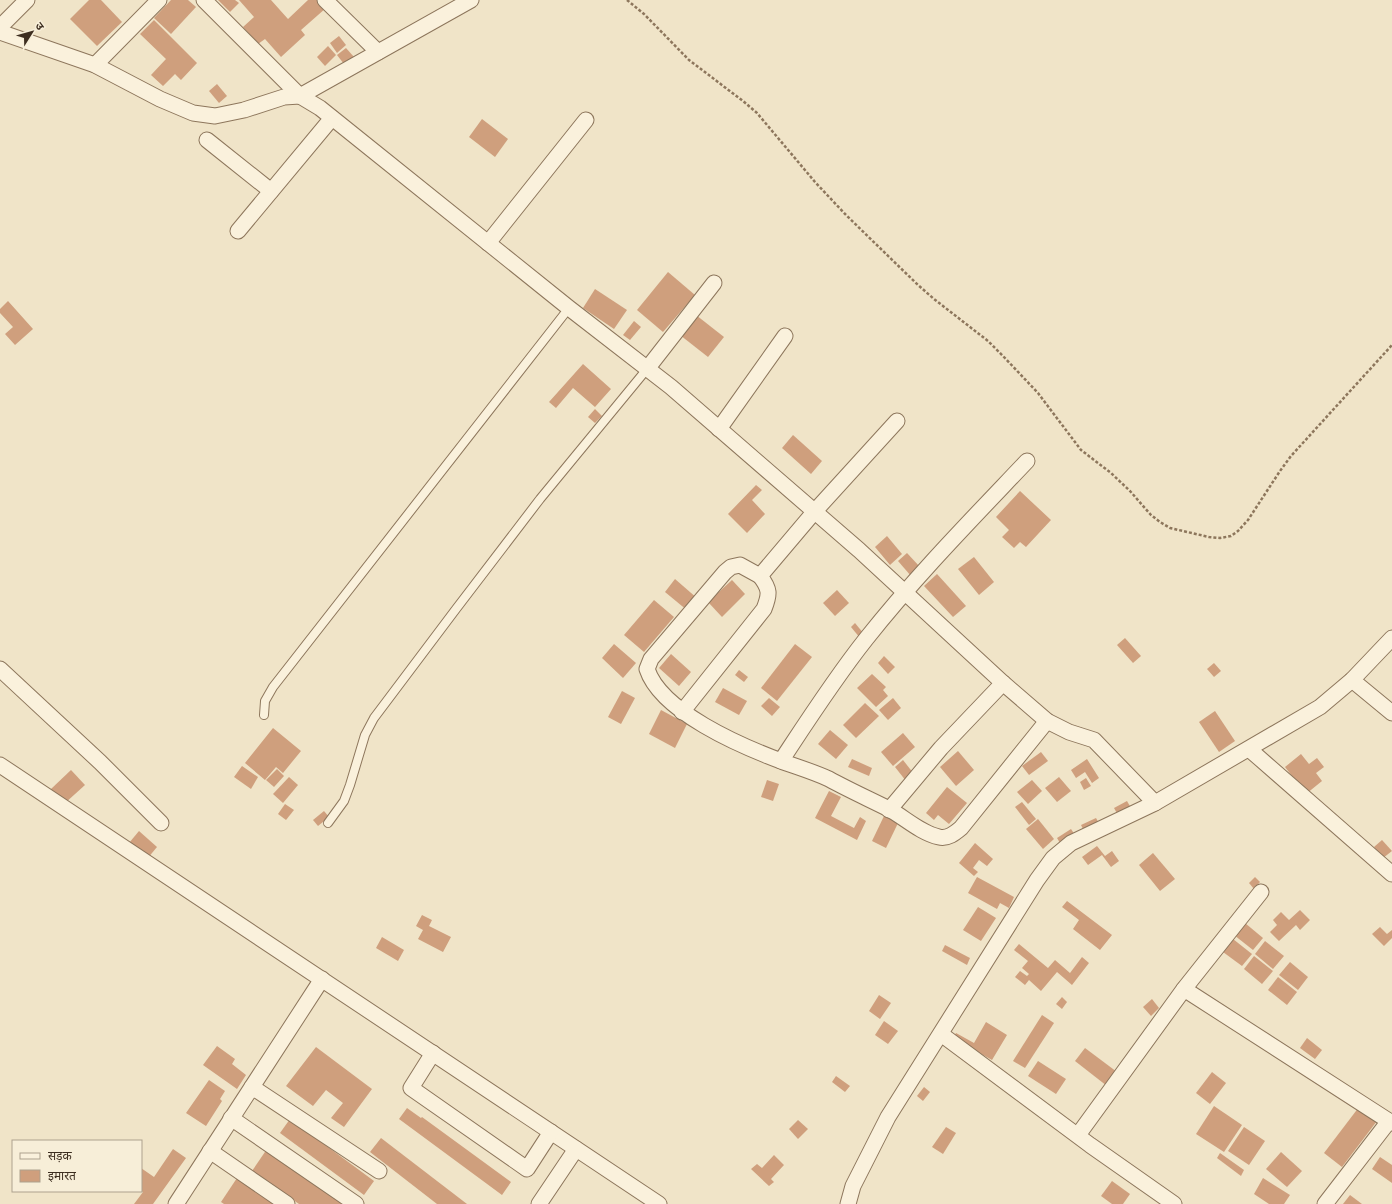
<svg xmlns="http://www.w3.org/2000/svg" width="1392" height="1204" font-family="Spectral,'Noto Sans Devanagari',serif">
<rect width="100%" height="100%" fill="#f0e4c8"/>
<g fill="#cf9f7d">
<polygon points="89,0 101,0 122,22 97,46 70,19"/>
<polygon points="171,0 188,0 196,7 171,34 154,18"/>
<polygon points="218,0 235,0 239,3 230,12"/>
<polygon points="239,0 271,0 288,19 308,0 319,0 326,8 301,30 305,35 281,57 265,39 258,44 243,27 254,17"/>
<polygon points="154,20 197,63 181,80 175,74 163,86 151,75 166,59 140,34"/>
<polygon points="339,36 346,45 337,53 330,43"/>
<polygon points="328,46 336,55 325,66 317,57"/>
<polygon points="346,48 354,57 344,64 337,55"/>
<polygon points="217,84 227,96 219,103 209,91"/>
<polygon points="482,119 508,139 495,157 469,137"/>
<polygon points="668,272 695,295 663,332 637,310"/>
<polygon points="595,289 627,310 614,329 583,308"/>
<polygon points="8,301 33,329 15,345 5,334 13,327 0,313 0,309"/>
<polygon points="696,315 724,337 708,357 680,335"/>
<polygon points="634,321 641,327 630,340 623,335"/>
<polygon points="583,364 611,389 595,407 573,388 556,408 549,402"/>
<polygon points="595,409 602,416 595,423 588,417"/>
<polygon points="793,435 822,461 811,474 782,448"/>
<polygon points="756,485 762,490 752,500 765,514 747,533 728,514"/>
<polygon points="1020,491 1051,520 1026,547 1020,542 1014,548 1002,537 1009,530 996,517"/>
<polygon points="887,536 902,554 890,565 875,547"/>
<polygon points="907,553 920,567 911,576 898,561"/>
<polygon points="974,557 994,582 979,595 958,569"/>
<polygon points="937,574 966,606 953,617 924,586"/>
<polygon points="675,579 698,599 688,611 665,592"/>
<polygon points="732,580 745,594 722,617 708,602"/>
<polygon points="837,590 849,603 835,616 823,603"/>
<polygon points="654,600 674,617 644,652 624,635"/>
<polygon points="855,623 864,634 860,638 851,627"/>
<polygon points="1125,638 1141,656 1133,663 1117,645"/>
<polygon points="614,644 636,663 623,678 602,658"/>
<polygon points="795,644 812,657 777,701 761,688"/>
<polygon points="671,654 691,672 679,686 659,668"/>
<polygon points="884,656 895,667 888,674 878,663"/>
<polygon points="1214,663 1221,671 1214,677 1207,669"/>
<polygon points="739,670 748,677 744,682 735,675"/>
<polygon points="872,674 886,687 883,690 888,696 876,707 857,688"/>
<polygon points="723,688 747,701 739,715 715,702"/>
<polygon points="622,691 635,698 621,724 608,717"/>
<polygon points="769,698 780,707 772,716 761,706"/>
<polygon points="893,698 901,708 888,720 879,710"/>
<polygon points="865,703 879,716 856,738 843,725"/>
<polygon points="661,710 687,724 675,748 649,734"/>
<polygon points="1215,711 1235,741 1219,752 1199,722"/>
<polygon points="273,728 301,751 283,773 276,767 265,780 245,763"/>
<polygon points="830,730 848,745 836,759 818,744"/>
<polygon points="903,733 915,747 893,766 881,752"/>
<polygon points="958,751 974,770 956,786 940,767"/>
<polygon points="1041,752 1048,761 1029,775 1022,766"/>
<polygon points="1301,754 1309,764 1317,758 1324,767 1316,773 1322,781 1306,794 1285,767"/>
<polygon points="852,759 872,768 869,776 848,767"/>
<polygon points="1087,759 1099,778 1092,783 1085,772 1076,778 1071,770"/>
<polygon points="903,760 914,774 906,781 895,767"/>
<polygon points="242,766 258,777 251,789 234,777"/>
<polygon points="277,769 284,776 274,787 266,780"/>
<polygon points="71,770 85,785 64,804 51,789"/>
<polygon points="289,777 298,785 283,803 273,794"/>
<polygon points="1059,777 1071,791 1057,802 1045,788"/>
<polygon points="1086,778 1091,786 1084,790 1080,782"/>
<polygon points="767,780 779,784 773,801 761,797"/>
<polygon points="1032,780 1042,791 1028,804 1017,792"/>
<polygon points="947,787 967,803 949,824 938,815 934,820 926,813"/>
<polygon points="829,791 841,797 831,816 854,828 860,817 866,821 857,840 815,818"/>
<polygon points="1127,801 1131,808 1118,815 1114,808"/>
<polygon points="1022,802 1036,819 1029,825 1015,807"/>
<polygon points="285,804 294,810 286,820 278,814"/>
<polygon points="324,811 329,817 318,826 313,820"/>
<polygon points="885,814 899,821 886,848 872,841"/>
<polygon points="1096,818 1100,825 1085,833 1081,825"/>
<polygon points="1038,819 1054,839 1043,849 1026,829"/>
<polygon points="1071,829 1075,835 1060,843 1057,838"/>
<polygon points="139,831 157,847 147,859 129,843"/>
<polygon points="1382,840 1392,851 1383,858 1374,847"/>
<polygon points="975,843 993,859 987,866 979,860 973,868 978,872 974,876 959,863"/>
<polygon points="1097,846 1105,856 1112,851 1119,861 1111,867 1102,855 1088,865 1082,857"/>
<polygon points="1153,853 1175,879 1160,891 1139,865"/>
<polygon points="977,877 1014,897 1009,908 1000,903 997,909 968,893"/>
<polygon points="1255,877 1260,882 1254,889 1249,883"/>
<polygon points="1067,901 1112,935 1100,950 1073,929 1079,920 1062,907"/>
<polygon points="978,907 996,918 981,941 963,930"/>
<polygon points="1300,910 1310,920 1300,930 1296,925 1279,941 1270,932 1277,925 1273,920 1281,912 1289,920"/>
<polygon points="422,915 432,920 429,926 451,937 443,952 418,939 423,930 416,926"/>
<polygon points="1245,923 1263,938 1253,950 1234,935"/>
<polygon points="1380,927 1387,934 1392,930 1392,938 1384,946 1372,934"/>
<polygon points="382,937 404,950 398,961 376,948"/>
<polygon points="1233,939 1252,954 1242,966 1223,952"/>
<polygon points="1265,941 1284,956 1273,969 1255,954"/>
<polygon points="1019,944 1048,968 1055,960 1070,973 1082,957 1089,963 1072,985 1057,972 1041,991 1029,980 1025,985 1015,977 1020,971 1027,976 1029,974 1022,968 1028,961 1014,950"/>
<polygon points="945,945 970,958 967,965 942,951"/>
<polygon points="1254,956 1273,971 1262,984 1244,969"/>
<polygon points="1290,962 1308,977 1298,990 1279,975"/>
<polygon points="1278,977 1297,992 1287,1005 1268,990"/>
<polygon points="879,995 891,1003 880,1019 869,1011"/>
<polygon points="1062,997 1067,1002 1062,1009 1056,1004"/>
<polygon points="1152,999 1159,1008 1151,1016 1143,1007"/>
<polygon points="1042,1015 1054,1023 1025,1068 1013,1061"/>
<polygon points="884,1021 898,1031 888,1044 875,1035"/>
<polygon points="986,1022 1007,1035 992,1060 953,1038 956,1033 974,1043"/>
<polygon points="1307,1038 1322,1050 1315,1059 1300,1048"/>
<polygon points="217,1046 235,1059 232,1064 246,1075 237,1089 203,1065"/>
<polygon points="316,1047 372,1089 344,1127 331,1118 343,1103 326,1090 313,1106 286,1086"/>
<polygon points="1085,1048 1117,1072 1107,1086 1075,1061"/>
<polygon points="1038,1061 1066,1079 1056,1094 1028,1076"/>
<polygon points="1212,1072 1226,1083 1210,1104 1196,1093"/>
<polygon points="836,1076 850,1086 845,1092 832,1082"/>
<polygon points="209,1080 225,1091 220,1099 222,1101 206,1126 186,1113"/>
<polygon points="924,1087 930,1092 923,1101 917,1096"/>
<polygon points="1214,1106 1242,1125 1224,1152 1196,1134"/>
<polygon points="1359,1107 1377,1121 1342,1167 1324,1153"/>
<polygon points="407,1108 421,1118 422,1117 511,1182 502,1195 399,1119"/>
<polygon points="290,1119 374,1181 364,1195 280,1133"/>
<polygon points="798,1120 808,1129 798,1139 789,1129"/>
<polygon points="946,1127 956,1133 943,1154 932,1147"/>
<polygon points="1244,1127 1265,1141 1249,1165 1228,1151"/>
<polygon points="381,1138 467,1204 437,1204 370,1152"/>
<polygon points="173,1149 186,1158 153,1204 134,1204 143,1192 141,1191 141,1168 154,1177"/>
<polygon points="267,1149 347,1204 299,1204 252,1171"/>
<polygon points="1281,1152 1302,1171 1287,1187 1266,1169"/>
<polygon points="1220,1153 1244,1170 1241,1176 1217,1158"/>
<polygon points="774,1155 784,1165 771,1179 774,1182 769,1186 751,1169 757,1164 762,1168"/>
<polygon points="1380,1157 1392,1165 1392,1183 1372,1169"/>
<polygon points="237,1178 275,1204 224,1204 221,1202"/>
<polygon points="1263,1178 1290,1195 1284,1204 1269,1204 1254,1194"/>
<polygon points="1112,1181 1130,1194 1123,1204 1112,1204 1101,1196"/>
<polygon points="1350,1195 1362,1204 1343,1204"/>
</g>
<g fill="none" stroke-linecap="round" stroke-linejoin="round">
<g stroke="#8d765c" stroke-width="10">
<g id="lane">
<polyline points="264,715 265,701 273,687 569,308"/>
<polyline points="328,823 344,801 350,785 365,735 374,718 456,609 540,499 647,369"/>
</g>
</g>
<g stroke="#8d765c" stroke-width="17">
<g id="street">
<polyline points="204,0 300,96 320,108 569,308 671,387 859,550 1003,683 1047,721 1069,732 1094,740 1155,803"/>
<polyline points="325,0 378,52"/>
<polyline points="0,27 27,0"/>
<polyline points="0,32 95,65 160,99 193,113 215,116 244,110 284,97 300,96 471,0"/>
<polyline points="95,65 159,0"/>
<polyline points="207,140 271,191"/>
<polyline points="238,231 332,118"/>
<polyline points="488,243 586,120"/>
<polyline points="647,369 714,283"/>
<polyline points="719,429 785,336"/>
<path d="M760,576L740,565L731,567L725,572L651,659L647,669C661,712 741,746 781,761C797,767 814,772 829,779C849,790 869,799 889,809C905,818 921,833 939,837C948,839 955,833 961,828L1047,721"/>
<polyline points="0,669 100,762 161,823"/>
<polyline points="1352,680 1392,713"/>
<path d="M682,712L764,609C770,594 770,589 760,576L815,511L897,421"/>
<polyline points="1249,749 1392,874"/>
<path d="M781,761C808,720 835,678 866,639C916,576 972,519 1027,461"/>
<polyline points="0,765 659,1204"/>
<polyline points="889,810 941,748 1003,683"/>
<polyline points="1184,989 1392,1123"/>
<polyline points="941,1034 1090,1145 1174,1204"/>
<polyline points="433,1053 411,1088 527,1169 551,1132"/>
<polyline points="252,1087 379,1171"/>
<polyline points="231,1118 356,1204"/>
<polyline points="1078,1135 1184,989 1261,892"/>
<polyline points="210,1151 287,1204"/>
<polyline points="176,1204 322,979"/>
<polyline points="539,1204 576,1149"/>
<polyline points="848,1204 853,1186 888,1117 1037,880 1053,858 1071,843 1155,803 1320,707 1352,680 1392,638"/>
<polyline points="1325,1204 1389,1121"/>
</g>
</g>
<polyline stroke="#8d765c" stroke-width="2.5" stroke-dasharray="3 2" stroke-linecap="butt" points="627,0 644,14 689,60 743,101 757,113 815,182 846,215 918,285 934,299 988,341 1003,356 1038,393 1081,450 1111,473 1130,491 1151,515 1160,522 1170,528 1209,537 1220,538 1231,536 1238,531 1248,520 1280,471 1291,456 1392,345"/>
<use href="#lane" stroke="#faf1dc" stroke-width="8"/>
<use href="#street" stroke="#faf1dc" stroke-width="15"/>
</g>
<rect x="12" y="1140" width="130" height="52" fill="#f7eed8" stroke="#ada18e"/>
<rect x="20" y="1153" width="20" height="6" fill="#faf1dc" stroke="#ada18e"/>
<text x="48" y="1160" font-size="12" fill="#3d2e20">सड़क</text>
<rect x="20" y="1170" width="20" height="12" fill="#cf9f7d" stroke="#ada18e"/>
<text x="48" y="1180" font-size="12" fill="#3d2e20">इमारत</text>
<g transform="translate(32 32) rotate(53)" stroke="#f7eed8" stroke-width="3" paint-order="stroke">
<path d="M0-3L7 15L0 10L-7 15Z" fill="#3d2e20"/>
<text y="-6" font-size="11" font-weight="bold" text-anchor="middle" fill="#3d2e20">उ</text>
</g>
</svg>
